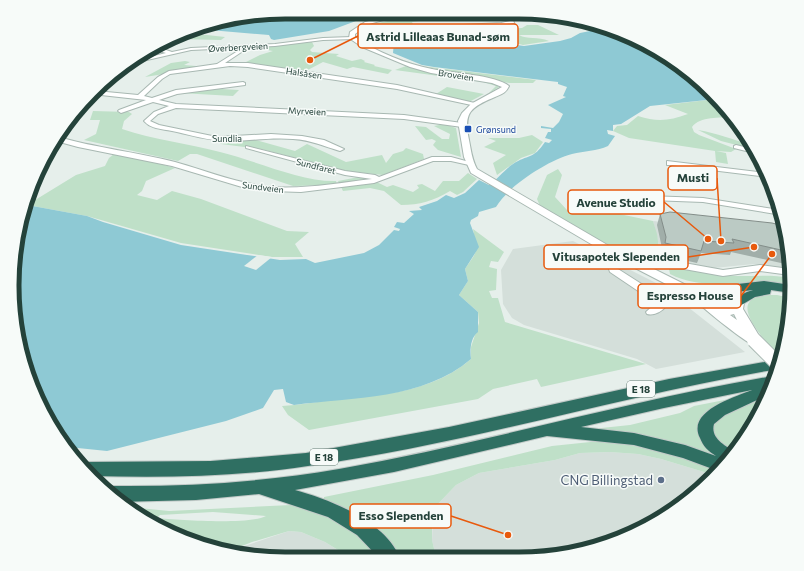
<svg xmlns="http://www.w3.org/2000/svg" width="804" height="571" font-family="Commissioner,sans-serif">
<rect width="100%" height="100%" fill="#e6efeb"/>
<g fill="#d4dfda">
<polygon points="653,221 725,228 790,250 790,270 754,264 714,268 662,258"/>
<polygon points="573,241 660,285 745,352 656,369 637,359 524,325 512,318 503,304 501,270 513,249"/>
<polygon points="610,452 638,454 661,459 714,475 699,491 639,531 554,557 436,557 432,540 433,514 436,506 456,485 479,473 555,460 580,453"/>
<polygon points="289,531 301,532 325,542 351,558 268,558 227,552"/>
</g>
<g fill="#bfe0c8" fill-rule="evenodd">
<polygon points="417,15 433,19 412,22 413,24 427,27 405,28 368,25"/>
<path d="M527,25H538L559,35H519C527,40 538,36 549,41L523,45L508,41H494L491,36H508L500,29L522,28Z"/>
<polygon points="189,33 225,37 221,40 176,39"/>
<polygon points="312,42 314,46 310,50 312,52 339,54 336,56 352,61 361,59 365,61 364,62 375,65 374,66 392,70 388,74 353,67 347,69 323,62 304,72 244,63 260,55 273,51 255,48"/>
<polygon points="185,61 190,62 184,65 208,67 145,77 171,63"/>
<polygon points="406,66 434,73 493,83 499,87 488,94 496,86 483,82 395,70"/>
<polygon points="421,66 536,80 533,83 509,83"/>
<polygon points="447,87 484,94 469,102 436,94"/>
<polygon points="205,88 239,90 233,96 180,93"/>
<path d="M716,99L724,105L733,117C720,118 700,116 692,127L694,132L699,135L736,149L731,152L716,151L726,153L728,164L716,162L715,151L629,138L613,131L617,126L627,125L638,116C657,122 669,121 688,114L665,105Z"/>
<path d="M93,111L129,112L132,114L124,121L122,129C154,140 187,143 220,152C254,160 301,182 336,181L337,185L293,186L197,154H190L178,161L84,140L96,134L100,120H90Z"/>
<polygon points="444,124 456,128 461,157 438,150 433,145 436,141 432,139 426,140 415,126 426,127 442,139 449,139 450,134 434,126"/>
<path d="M698,130C717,133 733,140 752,145L756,150L721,141Z"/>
<polygon points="532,135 543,142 535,153 521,158 497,175 493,163 506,155 484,147 496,141 488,138 519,138"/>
<polygon points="252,139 295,151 307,144 346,162 382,155 386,163 393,154 403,151 406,148 423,154 424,159 383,175 346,171 261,149 221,144 216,141"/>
<polygon points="114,154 146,160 175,168 146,181 142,191 137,195 157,200 172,191 201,199 287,231 309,232 295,244 303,257 272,257 181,243 87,216 27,205 76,175 105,166 109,158"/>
<polygon points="558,169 562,175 555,197 567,210 579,209 592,197 601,198 600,210 653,221 657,234 660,255 630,255 599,240 540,206 537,199 547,175"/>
<path d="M468,173L477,179L463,192L457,195L450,191C433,201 420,205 401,205L384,191L370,188L343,191L338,181L364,176L387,187L393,185L413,192L419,188L417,185L422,184L435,191L443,181H459Z"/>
<path d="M473,229L504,252L498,262L491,261L489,267L497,269L496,290L489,291L492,298H498L505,322L646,364L541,387L537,379L493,389L478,399L309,430L288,415L282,406C299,405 315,402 331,400C380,395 432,393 471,359V347L479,323L478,312L459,295L468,281L465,269C480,247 477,253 473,229Z"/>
<path d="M669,269C686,268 702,273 719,275C743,278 767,273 791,278V286C751,275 708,294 670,274Z"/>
<path d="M777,295L791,298V304L784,350L774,351C756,330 723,293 777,295Z"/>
<path d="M735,398C720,405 685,418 702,441C707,448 717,453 724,459L592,429L630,425L680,413L694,406Z"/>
<polygon points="767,398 764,407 735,453 728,450 714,436 713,425 725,413"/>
<path d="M600,441C642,445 679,456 719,470L714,475L661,459L638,454L610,452L580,453L555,460L479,473L456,485L436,506L432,524V540L436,557L401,558C380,530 357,510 324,500V497L433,475L552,446Z"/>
<path d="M291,505C331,510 353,531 382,558H351L325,542L301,532L289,531L252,542L227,552L215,550L173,534L156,522V518L138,515L129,507L169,511ZM213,512L266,516C249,525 178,520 157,518L160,515Z"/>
</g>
<g fill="#8ec9d4">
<path d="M280,13C299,14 351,9 364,18L329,31L274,40L271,39L269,35L198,29L214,21Z"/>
<path d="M595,30H607L655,49L716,99L650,106L621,124L613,125V131L607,130L608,134L615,136L608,146C597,151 584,151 572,154C549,160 509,185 496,207L479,212L478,216L471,220L470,223L479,247L465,269L468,281L459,295L478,312V332C470,338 470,351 471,359C423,400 353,397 294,405L286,402L283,389L274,390L263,408L226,421L107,451L68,447L33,390L14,321L17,232L27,205L87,216L103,222L181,245L280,260L306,259L315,263L364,253L379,245L394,230L399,231L400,229L394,227L397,222L404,223L414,214L409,211L422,210L419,207L437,201L446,195L454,198L465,193L479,180L489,185C498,179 504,170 513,164C528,154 533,160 545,142L549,143L552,140L545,138L548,132H551V129L541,128V126L553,128L559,122L563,114L548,105L566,97L563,96L567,87L558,84V82L434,67L422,65L393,53L394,41L459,40L494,42L524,46L560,41L571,38L580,33Z"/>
</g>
<polygon fill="#e6efeb" points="258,255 272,257 256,270 244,266"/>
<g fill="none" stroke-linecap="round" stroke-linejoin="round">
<g stroke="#a8b8b2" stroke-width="2">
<g id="minor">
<polygon points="508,16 512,16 514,23 501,25 406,30 368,26 370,25 406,28 501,23 510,21"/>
<polygon points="352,37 354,39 323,40 275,46 191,50 125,65 130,62 166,53 153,49 157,47 172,52 191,48 275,44 323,38"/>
<path d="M241,49L243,51L225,63H248L397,85L479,104L476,106L397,89L248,67L230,66L170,74L162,79L144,96L152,98L176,90L243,82L245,83V85L177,94L159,100L176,104L404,115L462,123L465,125L462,127L404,119L176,108L158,114L150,121L159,125L217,137L271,134L302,136L324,140L344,149L340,151C323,146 311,140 293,139C271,137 250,141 229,141C209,141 191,135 172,131C162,129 151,129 144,121L154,112L169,106L153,102L121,113L118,111L119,110L146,100L92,94L96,91L138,95L158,77L169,71L217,64Z"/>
<path d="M58,137C97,148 136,152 175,162C207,171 238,184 272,187C306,189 339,183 372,179L345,175L246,148V146L345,171L375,175L379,177L432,157H451L473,163L469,165L451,161H433L374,183L301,192L271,191L242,187L172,166L78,147L56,141Z"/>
<polygon points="736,145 756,150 758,154 734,148 734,146"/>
<polygon points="667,161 766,173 768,177 670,165 667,165"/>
<polygon points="594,194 703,198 780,210 782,215 703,202 597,198 594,198"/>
<path d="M623,255L628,258L617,265L618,269L665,299L667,305C663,311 654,316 647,314L646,312L656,303L610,272L607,264L609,262Z"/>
<polygon points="654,261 673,261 723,270 760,265 790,269 790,275 760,271 723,276 673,267 655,267 643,271 638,268 640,266"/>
</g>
</g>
<g stroke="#a8b8b2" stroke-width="2">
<path id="tertiary" d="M397,14H405L369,24L355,34V37C377,52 406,64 432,69C450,73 496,75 509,86C506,93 502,94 495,97C471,107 463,112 469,140C471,150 472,160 477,169L616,250L698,291C711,280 736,289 744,303L743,309L761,339L759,343C756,344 753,345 750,343C743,340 698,305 695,299L608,254L471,173L464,157L458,121L462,113L471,104L502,87L492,83L431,73L410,67L362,47L349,38L350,32L365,22ZM710,294L720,295L730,301L732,306C722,311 712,305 706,297ZM734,314L737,320L730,315Z"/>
</g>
<g stroke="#c2cac8" stroke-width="2">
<g id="motorway">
<path d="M764,281L791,285V293L771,290L770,294L755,297L738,307L734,306L732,303C736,297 745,292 753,290L720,294L714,290L720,286Z"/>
<path d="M781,359L778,369C620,396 466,444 308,466C236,477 163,478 91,476L79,464L84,462L211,461L306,453L449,427L669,379Z"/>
<path d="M773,376H775L768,395L725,415L714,424C710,438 725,446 736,452L718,471L683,458L634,445L547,436L394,472L295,490C331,500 385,521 400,558H379L357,535L328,517L259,494L196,500L118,502L104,489L110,486C187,487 264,482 339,469C485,443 627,401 773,376ZM752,390C735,397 686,411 700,438C703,446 708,451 716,456L685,445L634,433L581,427L664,408Z"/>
</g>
</g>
<use href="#minor" fill="#fff" fill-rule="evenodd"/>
<use href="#tertiary" fill="#fff" fill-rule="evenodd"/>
<use href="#motorway" fill="#2f6f62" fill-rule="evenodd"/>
<g stroke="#a8b8b2" stroke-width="16" stroke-linecap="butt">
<polyline id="tertiary-bridge" points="754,340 779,365"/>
</g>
<use href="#tertiary-bridge" stroke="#fff" stroke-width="14"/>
</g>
<polygon fill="#a1aea9" points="660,214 790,250 790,265 731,252 730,255 701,253 697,263 661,255 662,248 657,225"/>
<polygon fill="#bbcac4" stroke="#838d89" points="670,212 772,223 784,226 790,252 732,239 734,243 704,241 701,251 665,243 666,237 660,214"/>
<rect fill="#1a4fb4" stroke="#f7fbf9" stroke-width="1.5" x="464" y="125" width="8" height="8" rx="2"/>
<circle fill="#5c6f8a" stroke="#f7fbf9" stroke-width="1.5" cx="661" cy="480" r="4"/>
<g text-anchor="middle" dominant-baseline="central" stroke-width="3" stroke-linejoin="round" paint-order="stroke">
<g font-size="9" fill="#24423a" stroke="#f7fbf9">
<text transform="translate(238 47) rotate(-3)">Øverbergveien</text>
<text transform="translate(304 73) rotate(8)">Halsåsen</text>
<text transform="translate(456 75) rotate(9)">Broveien</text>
<text transform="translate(307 111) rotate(3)">Myrveien</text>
<text x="227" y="138">Sundlia</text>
<text transform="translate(316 166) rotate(14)">Sundfaret</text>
<text transform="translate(263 187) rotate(7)">Sundveien</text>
</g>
<g font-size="9" fill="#164399" stroke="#f7fbf9" text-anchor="start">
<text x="476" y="129">Grønsund</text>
</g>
<g fill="#f7fbf9" stroke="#637a73" stroke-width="1">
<rect x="627" y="381" width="28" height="16" rx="3"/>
<rect x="310" y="449" width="28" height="16" rx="3"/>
</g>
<g font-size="10" font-weight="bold" fill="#24423a">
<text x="641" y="389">E 18</text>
<text x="324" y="457">E 18</text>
</g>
<g font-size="13" fill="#4e5e75" stroke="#f7fbf9" text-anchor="end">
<text x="653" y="480">CNG Billingstad</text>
</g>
</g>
<path d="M0 0H804V571H0ZM285 19H519A266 266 0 0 1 785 285V286A266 266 0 0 1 519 552H285A266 266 0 0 1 19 286V285A266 266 0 0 1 285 19Z" fill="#f7fbf9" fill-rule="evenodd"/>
<path fill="none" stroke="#24423a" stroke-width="5" d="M285 19H519A266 266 0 0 1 785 285V286A266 266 0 0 1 519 552H285A266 266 0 0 1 19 286V285A266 266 0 0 1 285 19Z"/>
<path fill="none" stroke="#e8590c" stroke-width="1.5" d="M310 60L358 36M721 241L717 178M708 239L664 202M754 247L688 257M772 254L741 296M508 535L451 516"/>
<g fill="#e8590c" stroke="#f7fbf9" stroke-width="1.5">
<circle cx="310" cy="60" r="4"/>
<circle cx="721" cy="241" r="4"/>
<circle cx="708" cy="239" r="4"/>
<circle cx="754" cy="247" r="4"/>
<circle cx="772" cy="254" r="4"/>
<circle cx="508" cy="535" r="4"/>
</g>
<g fill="#f7fbf9" stroke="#e8590c" stroke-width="1.5">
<rect x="358" y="24" width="160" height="24" rx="4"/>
<rect x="668" y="166" width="49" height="24" rx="4"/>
<rect x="568" y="190" width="96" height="24" rx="4"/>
<rect x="544" y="245" width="144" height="24" rx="4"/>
<rect x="638" y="284" width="103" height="24" rx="4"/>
<rect x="350" y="504" width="101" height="24" rx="4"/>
</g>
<g font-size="12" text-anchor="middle" font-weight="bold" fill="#24423a">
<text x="438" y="41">Astrid Lilleaas Bunad-søm</text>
<text x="693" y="182">Musti</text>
<text x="616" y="207">Avenue Studio</text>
<text x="616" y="261">Vitusapotek Slependen</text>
<text x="690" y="300">Espresso House</text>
<text x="401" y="520">Esso Slependen</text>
</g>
</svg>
